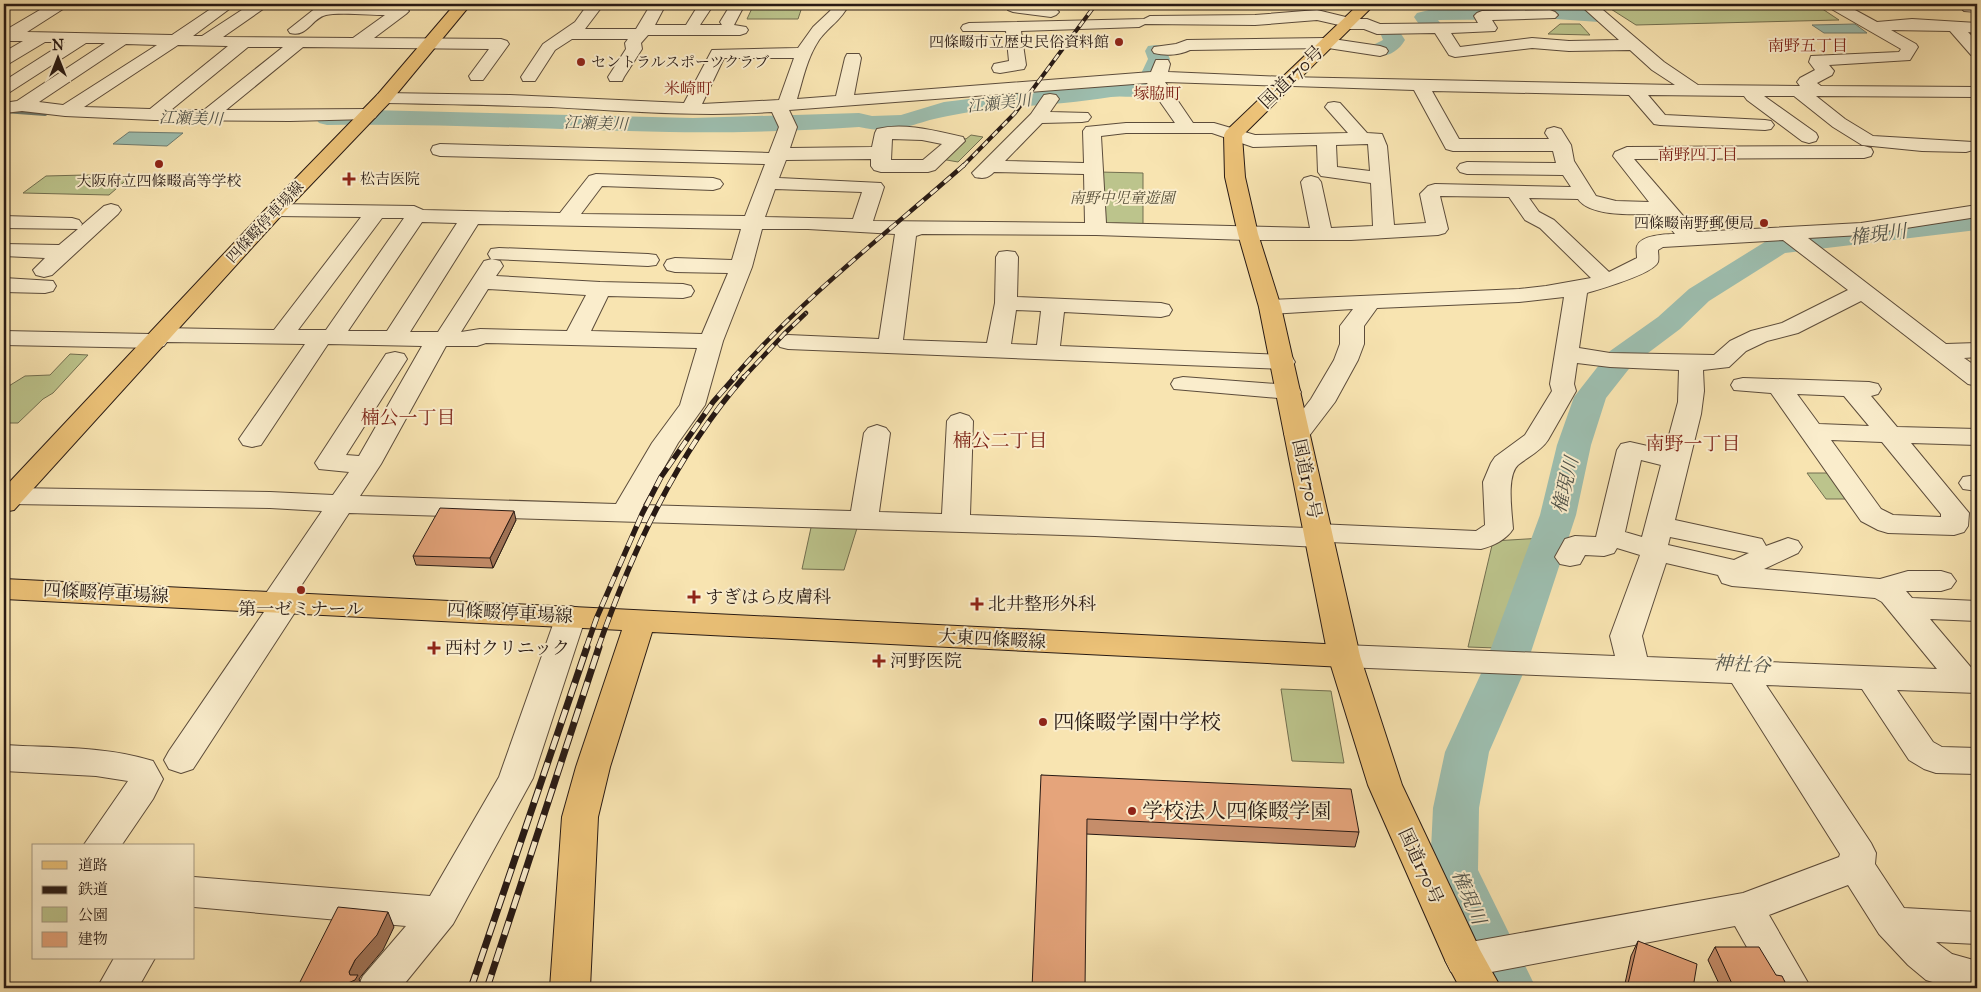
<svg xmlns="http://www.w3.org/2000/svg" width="1981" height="992" font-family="'IM FELL Great Primer','Noto Serif JP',serif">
<rect width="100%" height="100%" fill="#f8e4b1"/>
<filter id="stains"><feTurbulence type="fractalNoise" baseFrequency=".004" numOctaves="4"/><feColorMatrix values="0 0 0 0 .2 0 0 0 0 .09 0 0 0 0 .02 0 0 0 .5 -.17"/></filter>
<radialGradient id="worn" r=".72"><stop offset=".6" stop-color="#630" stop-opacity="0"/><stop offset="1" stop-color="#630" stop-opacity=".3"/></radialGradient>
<g fill="#bcc48c" stroke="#726f50">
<polygon points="754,4 803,4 798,19 747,19"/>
<polygon points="1603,4 1815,4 1839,20 1636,25"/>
<polygon points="1560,24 1580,24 1590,35 1548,34"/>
<polygon points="971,135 983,137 958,162 941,159 963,138 966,139"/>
<polygon points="1099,172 1143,173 1143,224 1102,228"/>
<polygon points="85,175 131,176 109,195 23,193 46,176"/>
<polygon points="70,354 88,355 53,393 43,399 18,423 4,423 4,389 25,376 50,375"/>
<polygon points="1807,473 1834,473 1853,499 1826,499"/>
<polygon points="812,523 858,525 844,570 802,569"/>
<polygon points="1543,538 1497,648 1468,647 1493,541"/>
<polygon points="1281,689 1331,691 1344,763 1292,761"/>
</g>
<g fill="#9dbeaf" stroke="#6e7c71">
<polygon points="1855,24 1867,33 1824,33 1812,25"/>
<polygon points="129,132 183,133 167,146 113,144"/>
</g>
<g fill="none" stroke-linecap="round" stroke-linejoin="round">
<polyline stroke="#6e7c71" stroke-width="4" points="4,111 45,114"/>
<g fill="#9dbeaf" fill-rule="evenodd">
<path d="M1555,7L1606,12L1609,16L1606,20L1599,22L1555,19L1438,20L1444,28L1441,32C1428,36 1421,28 1414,17L1417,13L1437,8Z"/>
<path d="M1389,24L1396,26L1405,40C1398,52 1387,58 1373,55L1370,50L1373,45L1383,40L1379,30L1382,26Z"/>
<path d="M1156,45L1164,46L1170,59C1165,70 1162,89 1149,94C1137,99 1123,95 1111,97C1058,106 1002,105 948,116C913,122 899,136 859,127C796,131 732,133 669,132C555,130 441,123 327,125L319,123L315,118L319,113L327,111L370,110L693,118L859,113L872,116L901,115L944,102L1042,90L1090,88L1113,83L1137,82L1148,59L1145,51L1148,46Z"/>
<polygon points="1977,214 1977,230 1785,253 1709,301 1680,329 1632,365 1606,398 1591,445 1576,515 1526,667 1489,752 1479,808 1478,870 1536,988 1484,988 1430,870 1433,808 1445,752 1484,667 1540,515 1557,445 1574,397 1610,351 1658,317 1689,289 1768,240"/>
</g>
<g stroke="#5c4c3b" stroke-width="2">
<g id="minor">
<path d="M50,4H159L156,7L151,9H63L27,32L172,35L218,4H234L232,7L193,36H202L251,4H268L266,7L223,37L353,38L385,15C372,15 337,12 326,15C312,18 307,38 290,33L288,30L317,7L322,5L401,6L406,8L409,11L406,14L374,38L501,39L507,41L509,44L483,80H471L469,76L489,49L303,47L226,110L369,109L375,110L378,114L375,118L369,119L290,121L154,120L65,116L22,111L4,113V103L17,101L105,43H86L10,92L4,93V81L65,42H45L10,63L4,64V52L23,41H4V31ZM126,44L157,45L63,105L39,102ZM178,45L228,46L150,109L84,107ZM248,47H283L204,110H171Z"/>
<polygon points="588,4 604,4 585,29 636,29 651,4 666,4 655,25 686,25 699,4 714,4 700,25 722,25 720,22 731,4 745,4 734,25 746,27 748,30 746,33 740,35 648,35 641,43 642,49 624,77 622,81 610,81 608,77 626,49 625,43 628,39 572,39 555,50 535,81 523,81 521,77 543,44 575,22"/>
<path d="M834,4H849C842,20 828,27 819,40C807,58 803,79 797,99L836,96L845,58L847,54H859L861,58L854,95L1151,72L1156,60H1168L1170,64L1168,72L1285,77L1675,85L1652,70L1630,50L1569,51L1532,48L1455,57L1449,55L1435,33L1377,34L1364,29H1346L1339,25L1317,20L1255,25L1145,24L1139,27L1021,31L1026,65L1024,69L1000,73L994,72L992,68L994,64L1009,61L1006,31H963L961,28L963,25L969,23L1144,19L1150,16L1255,15L1317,10L1354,19H1367L1380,24L1478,23L1474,16L1477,13L1482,11L1550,10L1555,12L1558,15L1555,18L1492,20L1497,28L1495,31L1451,33L1460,47L1532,38L1569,41L1619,40L1579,4H1596L1664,62L1698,85L1800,86L1797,82L1800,78L1815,70L1809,62L1811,56L1899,52L1901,49L1828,7L1826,4H1844L1877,22L1912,19L1977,23V33L1968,32L1977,42V57L1971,55L1950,31L1891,30L1916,44L1918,47L1910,60L1829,65L1834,71L1832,75L1817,83L1821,86L1977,87V97L1816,96L1845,119L1873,136L1973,142L1975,146L1973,150L1966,152L1922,151L1862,145L1833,127L1794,96H1764L1816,133L1818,137L1816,141L1809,143L1802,141L1747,100L1744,96L1648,95L1665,115L1765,120L1771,121L1774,125L1771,129L1765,130L1660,125L1654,124L1629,95L1432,91L1459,139H1549L1545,133L1547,129L1554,127L1561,129L1571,145L1574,161L1596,196L1616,201L1649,202L1613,156L1615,152L1627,147L1864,146L1871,148L1873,152L1871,156L1864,158L1634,159L1697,232L1861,223L1977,205V217L1861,235L1808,238L1946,344L1977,343V357L1964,358L1977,367V386L1968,384L1861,301L1798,333L1767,341L1746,351L1729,367L1703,370L1704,391L1701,414L1675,520L1762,539L1766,546L1788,538L1798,541L1802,547L1798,553L1764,569L1880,579L1908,571H1941L1951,574L1956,581L1951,588L1941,591H1906L1912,598L1977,601V621L1930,619L1974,671H1977V693L1897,690L1933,742L1942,747L1977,748V774L1936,773L1924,769L1909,760L1862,689L1766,685L1871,843L1876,853L1875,864L1904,908L1977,912V944L1936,942L1952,954L1977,961V988H1952L1926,980L1908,965L1879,934L1848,885L1769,915L1811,988H1770L1735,926L1465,977L1451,972L1445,960L1451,948L1465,943L1743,893L1839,857L1840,854L1732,683L1344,667L1333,664L1328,656L1333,648L1344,645L1615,656L1610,636L1640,555L1617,548L1614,553L1604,556L1585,555L1580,564L1570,566L1560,564L1555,557L1565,539L1575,536L1596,537L1617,450L1621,444L1630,442L1665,450L1678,402L1679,370L1610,367L1577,363L1574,384L1576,391L1548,440C1541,451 1528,457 1518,465C1506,476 1512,513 1513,529C1506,540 1493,546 1481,549L1330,542L1319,547L1095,536L349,513L295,595L301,603L193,769L181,773L169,769L164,760L169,751L266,609L260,602L322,511L270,508L11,504L4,502V490L11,488L270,492L333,495L349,472L319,469L315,463L386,354L395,352L404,354L407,359L346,455L359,456L422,346L328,344L261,445L252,447L243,445L239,439L305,344L167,342L164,346L156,348L4,345V331L150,334L153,330L161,328L274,330L361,217L276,216L269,214L266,210L269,206L276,204L414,206L423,210L560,213L589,176L596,174L713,178L720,180L723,184L720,188L713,190L602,186L581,214L745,216L765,164L440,156L433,154L431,150L433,146L440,144L769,153L779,127L772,112C699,117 625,111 551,107C496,105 440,104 384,103L378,102L375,98L378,94L384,93L510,95L684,103L712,50L798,48L813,27L830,11ZM724,58H794L779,100L702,104ZM1165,82L1414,90L1446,149L1453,151H1553L1556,163L1467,162L1460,164L1457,168L1460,172L1467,174L1563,175L1571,187L1435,184L1428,186L1420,194L1426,223L1394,225L1387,146L1382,134L1367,133L1340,103L1334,102L1328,103L1325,107L1348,133L1255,135L1214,123H1193ZM1147,83L1175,123H1126L1086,127L1083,131L1084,163L1005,161L1042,123L1082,122L1088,121L1091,117L1088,113L1050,112L1059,99L1056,95L1050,94L1044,95L1031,114L972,173L975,177C984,179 988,178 994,172L1084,174L1085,223L873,221L884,187L881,183L779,178L786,160L871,159V166L874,170L881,172H928L935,170L965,141L963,137C936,131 904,122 877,129L875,133L872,147L790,148L797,127L789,110ZM1126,133H1212L1253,147L1317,145L1318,172L1321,176L1371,183L1373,226L1331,228L1321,182L1318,178L1311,176L1304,178L1301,182L1310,228L1106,223L1101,136ZM892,139L922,140L942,144L923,160H891ZM1368,144L1370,171L1337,167L1336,145ZM775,189L862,192L853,219L765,217ZM1440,196L1509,197L1525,220L1540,228L1591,278L1546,286L1519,289L1270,300L1262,302L1259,307L1262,312L1270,314L1353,309L1340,326V344L1334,360L1311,399L1284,434L1288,440L1297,442L1306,440L1335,402L1358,360L1364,344V326L1377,308L1519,302L1564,297L1550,384L1552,391L1525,435L1495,457L1491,463L1483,482L1485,525L1476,531L1317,524L1306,528L970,515L973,421L969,416L960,413L951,416L947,421L942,514L879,512L890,433L886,428L877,425L868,428L864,433L851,511L643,505L678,443L705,405L723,341L752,267L762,229H808L895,234L879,339L788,335L780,337L776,342L780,347L788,349L1283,369L1292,367L1295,362L1292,357L1283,355L1060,346L1064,312L1161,317L1169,315L1172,310L1169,305L1161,303L1017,297L1018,257L1015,252L1007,251L999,252L996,257L995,303L987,343L903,340L916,236L922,234L1096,235L1248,240H1351L1438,235L1445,233L1448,229ZM1529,198L1578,199C1591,218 1639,214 1659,214L1675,234C1666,234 1641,235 1637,246C1636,249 1637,254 1637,258L1609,272L1554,220L1539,212ZM382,218H404L326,330H298ZM422,222L457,223L387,331H348ZM478,224L741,229L732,260L675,258L667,260L664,265L667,270L675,272L728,273L702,334L591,331L608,296L683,298L691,296L694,291L691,286L683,284L600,282L496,276L503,266L500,261L492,259L484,261L438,332H410ZM1783,240L1848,290L1782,323L1751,331L1730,341L1714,355L1610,353L1579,348L1587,293C1600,289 1654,274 1658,262C1659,258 1658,253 1658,250L1663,247ZM488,289L586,295L567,331L480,329L461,332ZM1016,310L1041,311L1037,345L1011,344ZM486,343L697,348L680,405L652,443L616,504L360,496L381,464L446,346H477ZM1641,460L1661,465L1642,537L1625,532ZM1670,537L1749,553L1734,560L1668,545ZM1666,563L1718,575L1722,583L1732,586L1875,598L1882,602L1937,669L1647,657L1642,636Z"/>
<path d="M1005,4C1022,3 1040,5 1056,9L1059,12L1056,15L1051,17L1013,12L1008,10Z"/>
<polygon points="1977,4 1977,12 1964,11 1961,8 1964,5"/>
<path d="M1326,38L1380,46L1386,48L1388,51L1386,54L1380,56L1328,48L1190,50C1180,55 1166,56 1154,53L1152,50L1154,47L1176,44L1187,40Z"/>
<polygon points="111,204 118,206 121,210 118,214 52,275 44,277 36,275 33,270 45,258 4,256 4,244 59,245 78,229 4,228 4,216 72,218 79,220 82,224 81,226 104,206"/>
<polygon points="499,248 648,254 656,255 659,260 656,265 648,266 491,259 488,254 491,249"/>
<polygon points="4,278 53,281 56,286 53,291 45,293 4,292"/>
<polygon points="1183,377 1289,385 1298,387 1301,392 1298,397 1289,399 1174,389 1171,384 1174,379"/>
<path d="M1743,378L1869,382L1878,384L1881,389L1878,394L1871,396L1897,427L1977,429V445L1911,443L1969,513L1968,526L1964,532L1954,535L1888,533L1878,530L1861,521L1771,393L1734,390L1731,385L1734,380ZM1797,394L1844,396L1869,426L1819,424ZM1831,440L1882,442L1941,514V517L1893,515L1881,509Z"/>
<polygon points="1977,475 1977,491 1963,489 1959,483 1963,477"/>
<polygon points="571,606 582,609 586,616 533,778 453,924 401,988 357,988 363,976 406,926 194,907 194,877 430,896 499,777 556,616 560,609"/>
<path d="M4,745C53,748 106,746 153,761L163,779L153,799L121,846H83L128,781L96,776L4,771Z"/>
<polygon points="114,958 155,958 138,988 97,988"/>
</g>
</g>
<g stroke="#281a14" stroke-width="2">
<g id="major">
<polygon points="455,4 471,4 390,102 279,218 14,510 4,512 4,488 265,210 378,94"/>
<polygon points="4,579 1344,645 1355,648 1360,656 1355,664 1344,667 652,632 610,767 598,817 590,988 550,988 562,817 576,767 622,630 4,599"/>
</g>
</g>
<g stroke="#281a14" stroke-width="2">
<polygon id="highway" points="1359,4 1375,4 1242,136 1245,177 1258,234 1281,307 1360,656 1402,785 1480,950 1501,988 1460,988 1445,960 1368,785 1328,656 1259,307 1238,234 1225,177 1224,135 1226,131"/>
</g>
<use href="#minor" fill="#faedcc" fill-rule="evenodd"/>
<use href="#major" fill="#ecc278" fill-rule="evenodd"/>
<use href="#highway" fill="#ecc278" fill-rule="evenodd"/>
<g stroke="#281a14" stroke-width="4">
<polyline id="rail-far3" points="963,166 1015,113 1096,4"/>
</g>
<g stroke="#281a14" stroke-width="4.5">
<g id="rail-far2">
<path d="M733,378C801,299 886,234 964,165"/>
<polyline points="743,378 784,334 806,313"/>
</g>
</g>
<g stroke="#281a14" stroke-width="5.5">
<g id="rail-far1">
<polyline points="586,648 597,617 642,514 661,477 713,402 735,377"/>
<path d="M598,648C633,550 675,456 744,377"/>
</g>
</g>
<g stroke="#281a14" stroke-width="7">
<g id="rail">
<polyline points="471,988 587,647"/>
<polyline points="487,988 599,647"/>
</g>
</g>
<use href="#rail-far3" stroke="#faedcc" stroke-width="2.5" stroke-dasharray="7" stroke-linecap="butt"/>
<use href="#rail-far2" stroke="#faedcc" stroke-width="3" stroke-dasharray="9" stroke-linecap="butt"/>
<use href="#rail-far1" stroke="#faedcc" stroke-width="4" stroke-dasharray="11" stroke-linecap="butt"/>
<use href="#rail" stroke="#faedcc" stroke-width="5" stroke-dasharray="14" stroke-linecap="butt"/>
</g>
<g fill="#c58d6a" stroke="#281a14">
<polygon points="516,520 493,568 416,565 413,556"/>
<polygon points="1041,775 1359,832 1355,847 1086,834"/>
<polygon points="1638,941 1693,988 1624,988 1631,956"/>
<polygon points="1715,947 1776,975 1788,988 1721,988 1708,960"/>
</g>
<g fill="#a07356" stroke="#281a14">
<polygon points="514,511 516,520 493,568 490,558"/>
<polygon points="388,912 394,927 383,950 362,975 359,979 363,988 346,988 349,972 355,960"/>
</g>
<g fill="#e5a47b" stroke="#281a14">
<polygon points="440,508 514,511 490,558 413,556"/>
<polygon points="1041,775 1351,789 1359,832 1087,819 1085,988 1032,988"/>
<polygon points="338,907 388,912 377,935 355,960 349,972 350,975 358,975 355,980 348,983 346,988 297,988"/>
<polygon points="1638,941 1697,964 1693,988 1627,988"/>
<polygon points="1715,947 1759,947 1776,975 1782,976 1788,988 1734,988"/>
</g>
<g fill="#8f2418" stroke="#faedcc" stroke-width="2">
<circle cx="1119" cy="42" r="5"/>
<circle cx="581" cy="62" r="5"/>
<circle cx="159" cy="164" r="5"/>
<path d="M346.5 171.5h5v5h5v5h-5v5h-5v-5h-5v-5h5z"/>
<circle cx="1764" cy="223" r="5"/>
<circle cx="301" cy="590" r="5"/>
<path d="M691.5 589.5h5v5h5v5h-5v5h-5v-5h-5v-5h5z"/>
<path d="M974.5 596.5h5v5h5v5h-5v5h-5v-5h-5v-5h5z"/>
<path d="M431.5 640.5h5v5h5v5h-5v5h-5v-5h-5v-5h5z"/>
<path d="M876.5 653.5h5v5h5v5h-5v5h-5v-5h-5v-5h5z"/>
<circle cx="1043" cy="722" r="5"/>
<circle cx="1132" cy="811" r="5"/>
</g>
<g text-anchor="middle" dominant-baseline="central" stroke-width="4" stroke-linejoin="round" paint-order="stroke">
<g font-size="15" fill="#281a14" stroke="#faedcc" text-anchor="end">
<text x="1109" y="42">四條畷市立歴史民俗資料館</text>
<text x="591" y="62" text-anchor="start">セントラルスポーツクラブ</text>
<text x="360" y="179" text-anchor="start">松吉医院</text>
<text x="159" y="181" text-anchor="middle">大阪府立四條畷高等学校</text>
<text x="1754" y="223">四條畷南野郵便局</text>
</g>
<g font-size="15" font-style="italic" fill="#544d38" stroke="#faedcc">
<text x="1122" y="198">南野中児童遊園</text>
</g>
<g font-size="15" fill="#281a14" stroke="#faedcc">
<text transform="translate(265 222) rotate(-47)">四條畷停車場線</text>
</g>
<g font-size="16" fill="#7a1f14" stroke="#faedcc">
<text x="1808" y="45">南野五丁目</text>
<text x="688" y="88">米崎町</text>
<text x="1157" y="93">塚脇町</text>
<text x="1698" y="154">南野四丁目</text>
</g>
<g font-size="16" font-style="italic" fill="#51534a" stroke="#faedcc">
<text transform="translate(999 103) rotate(-6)">江瀬美川</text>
<text transform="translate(191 118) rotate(2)">江瀬美川</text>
<text transform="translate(596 123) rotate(2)">江瀬美川</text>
</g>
<g font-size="18" fill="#281a14" stroke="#faedcc">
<text transform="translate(1291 77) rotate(-44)">国道170号</text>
<text transform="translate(1307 479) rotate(78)">国道170号</text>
<text transform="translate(106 593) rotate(3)">四條畷停車場線</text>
<text transform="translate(510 613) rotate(3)">四條畷停車場線</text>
<text transform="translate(992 639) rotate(3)">大東四條畷線</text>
<text transform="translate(1421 866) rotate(65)">国道170号</text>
</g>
<g font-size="18" fill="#281a14" stroke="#faedcc" text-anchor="start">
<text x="705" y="597">すぎはら皮膚科</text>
<text x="988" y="604">北井整形外科</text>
<text x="301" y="609" text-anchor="middle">第一ゼミナール</text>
<text x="445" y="648">西村クリニック</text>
<text x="890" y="661">河野医院</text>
</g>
<g font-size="19" font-style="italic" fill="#51534a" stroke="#faedcc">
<text transform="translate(1878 234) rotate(-7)">権現川</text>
<text transform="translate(1565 485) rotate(-76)">権現川</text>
<text transform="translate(1742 664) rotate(3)">神社谷</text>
<text transform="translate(1469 897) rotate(67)">権現川</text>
</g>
<g font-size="19" fill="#7a1f14" stroke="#faedcc">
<text x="408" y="417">楠公一丁目</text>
<text x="1000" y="440">楠公二丁目</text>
<text x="1693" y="443">南野一丁目</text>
</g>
<g font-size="21" fill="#281a14" stroke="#faedcc" text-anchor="start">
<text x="1053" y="722">四條畷学園中学校</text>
<text x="1142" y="811">学校法人四條畷学園</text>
</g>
</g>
<rect width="1981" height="992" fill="none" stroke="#f8e4b1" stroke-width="20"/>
<rect x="5" y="5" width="1971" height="982" fill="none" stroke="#281a14" stroke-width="2.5"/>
<rect x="10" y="10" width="1961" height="972" fill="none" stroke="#281a14"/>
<rect x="32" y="844" width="162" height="115" fill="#faedcc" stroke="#a69982"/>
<rect x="42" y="861" width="25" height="8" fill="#ecc278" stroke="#a69982"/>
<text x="78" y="870" font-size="15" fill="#281a14">道路</text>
<rect x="42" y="886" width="25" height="8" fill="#281a14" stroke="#a69982"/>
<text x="78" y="894" font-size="15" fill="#281a14">鉄道</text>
<rect x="42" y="907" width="25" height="15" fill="#bcc48c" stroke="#a69982"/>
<text x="78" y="920" font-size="15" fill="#281a14">公園</text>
<rect x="42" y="932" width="25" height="15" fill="#e5a47b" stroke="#a69982"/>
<text x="78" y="944" font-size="15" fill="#281a14">建物</text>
<g transform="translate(58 58)" stroke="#faedcc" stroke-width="4" paint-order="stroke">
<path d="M0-4L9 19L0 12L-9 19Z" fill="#281a14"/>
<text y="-8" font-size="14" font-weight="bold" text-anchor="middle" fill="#281a14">N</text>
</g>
<rect width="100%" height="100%" filter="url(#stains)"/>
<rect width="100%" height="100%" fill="url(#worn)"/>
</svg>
